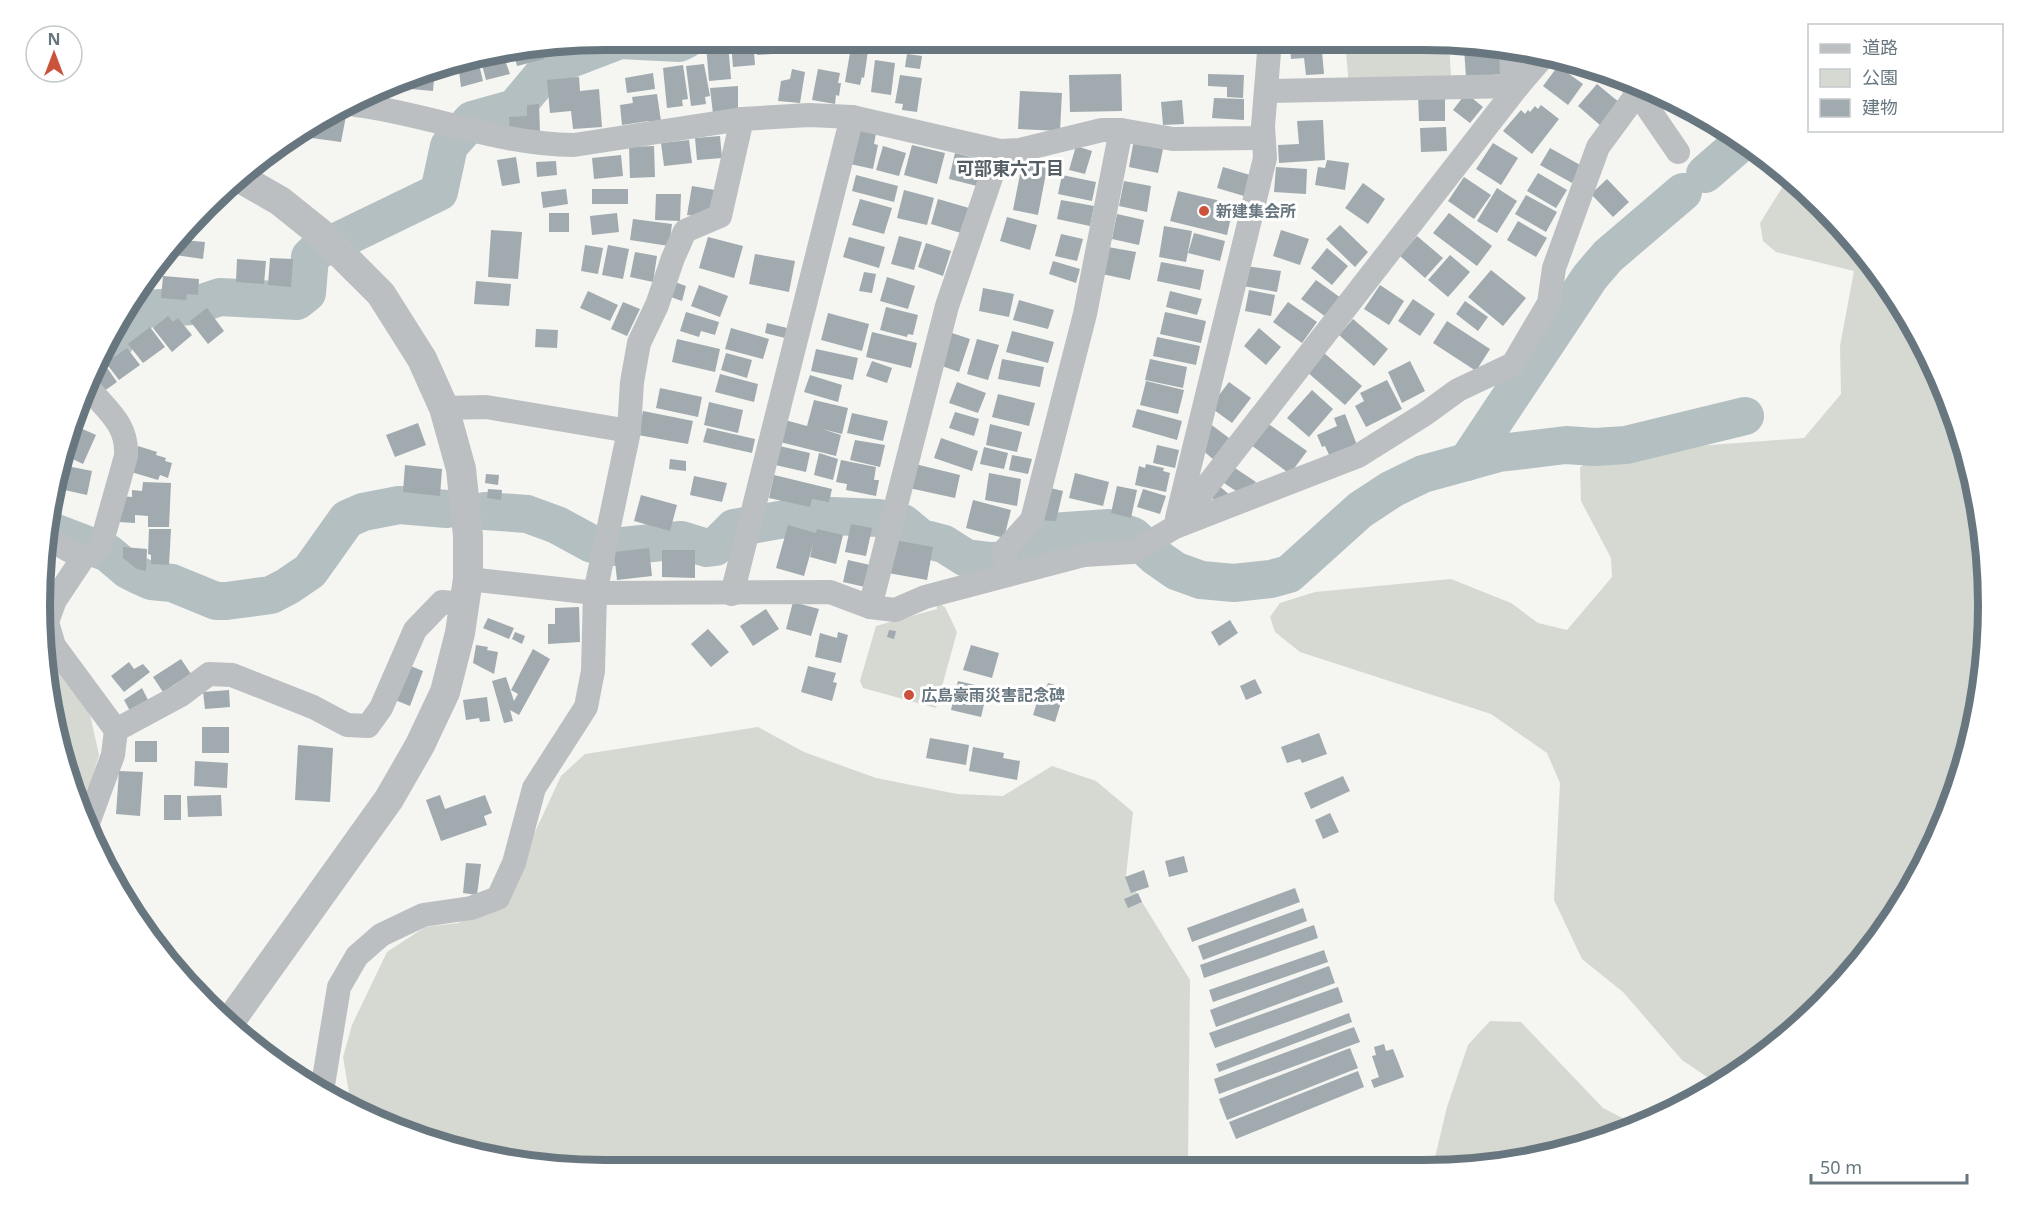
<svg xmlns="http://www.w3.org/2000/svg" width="2027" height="1210" font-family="'Noto Sans','Noto Sans JP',sans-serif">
<rect width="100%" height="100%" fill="#f5f5f2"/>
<g fill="#d5d9d2">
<polygon points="1345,40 1449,40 1451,77 1349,86"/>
<polygon points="1792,180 1822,205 1893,291 1945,389 1977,495 1988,605 1977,716 1945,822 1892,920 1795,1030 1719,1085 1682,1060 1623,992 1582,959 1554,900 1560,783 1547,753 1491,714 1300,652 1275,632 1270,617 1280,603 1315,592 1451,579 1511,603 1538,623 1567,630 1612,577 1611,558 1581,501 1580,468 1593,454 1804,438 1841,394 1840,346 1854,271 1776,252 1763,241 1760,223 1785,183"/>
<polygon points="936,602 945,607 957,632 936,708 863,688 860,681 876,626 937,609"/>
<polygon points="46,650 88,705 99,755 87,795 80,807 69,787"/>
<polygon points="758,727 804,752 876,778 957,794 1003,796 1052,766 1096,781 1133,812 1126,876 1190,980 1188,1161 1191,1170 568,1170 423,1141 351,1105 343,1057 352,1025 387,952 425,927 458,923 503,901 561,776 585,754"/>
<polygon points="1490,1021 1521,1022 1603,1108 1638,1126 1604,1141 1459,1170 1432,1170 1447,1107 1468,1045"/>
</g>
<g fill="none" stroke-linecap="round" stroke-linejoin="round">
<g stroke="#b4bfc2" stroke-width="38">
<polyline points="1705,174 1744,140"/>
<polyline points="106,348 111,347 134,315 145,309 193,306 220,297 297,301 307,293 310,257 315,252 439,192 449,146 472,120 515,108 545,72 560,63 620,40 679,43 687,39"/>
<polyline points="1467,462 1590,277 1608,256 1683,192"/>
<polyline points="485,511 527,514 557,525 592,544 613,547 681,540 707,548 715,547 734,528 808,515 879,518 903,523 921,538 944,544 966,558 990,561 1015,560 1043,536 1051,532 1109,528 1133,536 1156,557 1176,571 1201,580 1234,583 1271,579 1289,574 1360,510 1392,489 1423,474 1499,453 1566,445 1595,447 1626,445 1745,416"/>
<polyline points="51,531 108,553 128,570 140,576 151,581 172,583 216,601 226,601 271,595 288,586 310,571 347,519 363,512 399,505 447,509"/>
</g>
</g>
<g fill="#a1aaae">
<polygon points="739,39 753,39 755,65 733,67 731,43 739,42"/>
<polygon points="756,39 778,39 779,48 771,49 772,54 757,55"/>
<polygon points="1290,40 1321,40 1324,74 1306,75 1304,58 1291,59"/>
<polygon points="852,41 869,44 864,78 862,77 860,85 845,82"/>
<polygon points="728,43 731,79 709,81 706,45"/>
<polygon points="1491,46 1502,49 1504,74 1466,77 1464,48"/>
<polygon points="541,50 544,59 517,66 514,54"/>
<polygon points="907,54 922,56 920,69 905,67"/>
<polygon points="510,55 512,61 506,63 510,74 486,80 481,61"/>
<polygon points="478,60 483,81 461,87 458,63"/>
<polygon points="875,60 895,63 891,95 871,92"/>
<polygon points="704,64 710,96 705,97 706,104 691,106 686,66"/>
<polygon points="683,65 688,99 682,100 683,106 667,108 663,68"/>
<polygon points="1558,66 1583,84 1568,105 1543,86"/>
<polygon points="435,67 433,91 411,89 412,75 423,69"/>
<polygon points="792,69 805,72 800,103 778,101 781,81 790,79"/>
<polygon points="818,69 840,73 838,83 841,83 839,96 836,95 835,104 812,100"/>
<polygon points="653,73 655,89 627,93 625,78"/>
<polygon points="1121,74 1122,111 1070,112 1069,75"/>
<polygon points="1208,74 1244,75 1243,98 1227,97 1227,87 1208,86"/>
<polygon points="900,75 922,78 917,112 902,110 903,104 895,103"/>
<polygon points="409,77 407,89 389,88"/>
<polygon points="579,77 580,91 599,89 602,127 573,129 571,111 550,113 547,80"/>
<polygon points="1597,84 1620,103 1601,126 1578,106"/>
<polygon points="738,86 738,111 713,114 710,88"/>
<polygon points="1020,91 1062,93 1060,131 1018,129"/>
<polygon points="1466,93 1483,107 1470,123 1453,110"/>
<polygon points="657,94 661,121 649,123 649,121 622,125 620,105 633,103 632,97"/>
<polygon points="1445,94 1445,121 1419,121 1418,95"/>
<polygon points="1214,98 1244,99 1244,120 1212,118"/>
<polygon points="1182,100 1184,124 1163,125 1161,102"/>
<polygon points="539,104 540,132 510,133 509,117 527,116 527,105"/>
<polygon points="1541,105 1559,119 1532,154 1503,131 1521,110 1525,114 1528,110 1530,112 1535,106 1538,109"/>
<polygon points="338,115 346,116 341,142 297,136"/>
<polygon points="1323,120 1325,160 1279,163 1278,145 1299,144 1297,121"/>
<polygon points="1446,127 1447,151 1421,152 1420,128"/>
<polygon points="858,129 876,133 874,144 878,145 873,169 850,164"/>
<polygon points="720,136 722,158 697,160 695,138"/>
<polygon points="1134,139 1164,144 1158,173 1129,167"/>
<polygon points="689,140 692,163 664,166 661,143"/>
<polygon points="1493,143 1518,158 1501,185 1476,169"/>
<polygon points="912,145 945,153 937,184 904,175"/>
<polygon points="654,146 655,177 630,178 629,147"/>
<polygon points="883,146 906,153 899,176 876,170"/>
<polygon points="1076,146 1092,151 1085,174 1069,170"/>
<polygon points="1550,148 1582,166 1572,183 1540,165"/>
<polygon points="955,153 983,160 977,186 949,179"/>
<polygon points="621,155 623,176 594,179 592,158"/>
<polygon points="516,157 520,183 502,186 497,160"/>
<polygon points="1327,160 1349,163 1345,190 1315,185 1318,167 1325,168"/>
<polygon points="556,161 557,175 537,177 536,162"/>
<polygon points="1022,164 1047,168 1038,215 1013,210"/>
<polygon points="1223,167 1250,175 1244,196 1217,188"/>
<polygon points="1276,167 1307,169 1306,194 1274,192"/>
<polygon points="1538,173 1567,190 1556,208 1527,191"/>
<polygon points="856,175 898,186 894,202 852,191"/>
<polygon points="1062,175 1096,182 1092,201 1058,194"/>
<polygon points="1464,177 1491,195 1474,219 1448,201"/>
<polygon points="1607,179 1629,202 1613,217 1591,194"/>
<polygon points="1124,181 1151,186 1147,212 1119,206"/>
<polygon points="1363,183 1385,199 1368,224 1345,208"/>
<polygon points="692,186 715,190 710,218 687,215"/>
<polygon points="1497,188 1517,201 1497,233 1477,221"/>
<polygon points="566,189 568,204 543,208 541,192"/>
<rect x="592" y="189" width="36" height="15"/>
<polygon points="904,190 934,198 927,225 897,218"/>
<polygon points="1178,191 1234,204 1227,235 1170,221"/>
<polygon points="656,194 681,194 680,221 655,220"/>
<polygon points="1526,195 1557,212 1546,232 1515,214"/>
<polygon points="860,199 892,208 884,234 852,225"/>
<polygon points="938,199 969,208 961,233 931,224"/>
<polygon points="1061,200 1094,206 1090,226 1057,219"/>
<rect x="549" y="213" width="20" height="19"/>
<polygon points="617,213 619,232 592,235 590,216"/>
<polygon points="1449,213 1492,246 1477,266 1433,233"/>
<polygon points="1117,214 1144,220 1139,245 1112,239"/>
<polygon points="1007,217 1037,225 1030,250 1000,241"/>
<polygon points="633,219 672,224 669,246 630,240"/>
<polygon points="1518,221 1547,238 1536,257 1507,240"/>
<polygon points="1340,225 1368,252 1355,267 1326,239"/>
<polygon points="1164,226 1192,231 1186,262 1159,257"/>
<polygon points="491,230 522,232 518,279 488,277"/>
<polygon points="1281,230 1309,239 1300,265 1273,256"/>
<polygon points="1194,233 1225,241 1220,261 1188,253"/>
<polygon points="1061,234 1083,239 1077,261 1055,256"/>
<polygon points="899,236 922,242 914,270 891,264"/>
<polygon points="1417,236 1443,258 1425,278 1400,256"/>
<polygon points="708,237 743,246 734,278 699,268"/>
<polygon points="849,237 885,247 879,268 843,257"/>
<polygon points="182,240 205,242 203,259 175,255 176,246"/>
<polygon points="926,243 951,251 943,276 918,267"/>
<polygon points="585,245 603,248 598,274 581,271"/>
<polygon points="608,245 629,249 623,279 602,275"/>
<polygon points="1108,247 1136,252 1130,280 1102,274"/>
<polygon points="1327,248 1348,266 1332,285 1311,268"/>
<polygon points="635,252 657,256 653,282 630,277"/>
<polygon points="755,254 795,261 789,292 749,284"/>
<polygon points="1450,255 1470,272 1448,297 1428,280"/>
<polygon points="270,258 293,259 291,287 268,285"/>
<polygon points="237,259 266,261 264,284 236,282"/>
<polygon points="1053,261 1080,269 1076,283 1049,274"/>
<polygon points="1161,262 1204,270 1200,290 1157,281"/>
<polygon points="1246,266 1281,271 1277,292 1243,286"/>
<polygon points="1491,270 1526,298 1503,326 1468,297"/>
<polygon points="864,272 876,274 872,293 859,291"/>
<polygon points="163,276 199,279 198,295 187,294 186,300 161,298"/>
<polygon points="887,277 915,286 908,309 880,301"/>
<polygon points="1316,280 1341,298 1326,317 1301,299"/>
<polygon points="476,281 511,284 509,306 474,304"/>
<polygon points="672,281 686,286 682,301 668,296"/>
<polygon points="699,285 728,296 720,317 691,306"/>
<polygon points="1380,285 1404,301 1389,325 1364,309"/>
<polygon points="983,288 1014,294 1009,317 979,311"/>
<polygon points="1249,290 1275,295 1271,316 1245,311"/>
<polygon points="134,291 138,301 127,306 128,303"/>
<polygon points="588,291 618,305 610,321 580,308"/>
<polygon points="1170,291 1202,299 1197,315 1166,307"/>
<polygon points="1413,299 1435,314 1420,336 1398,321"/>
<polygon points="1019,300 1054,310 1048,329 1013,320"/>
<polygon points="1465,301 1488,317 1478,331 1456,314"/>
<polygon points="623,302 640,309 627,336 611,329"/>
<polygon points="1288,302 1317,322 1302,343 1273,322"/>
<polygon points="886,307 918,315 913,335 908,334 907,337 880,330"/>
<polygon points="207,308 224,331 208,344 190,321"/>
<polygon points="686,312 719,322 715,335 701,331 699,337 680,331"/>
<polygon points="1165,312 1206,321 1201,343 1160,334"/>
<polygon points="828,313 869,324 862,351 821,340"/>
<polygon points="168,316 173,322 178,318 192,335 172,352 153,328"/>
<polygon points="1353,319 1388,349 1374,366 1339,335"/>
<polygon points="1447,321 1490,349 1476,371 1433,343"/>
<polygon points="767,323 787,328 785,338 765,333"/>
<polygon points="150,327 165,347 143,363 128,344"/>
<polygon points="731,328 769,339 763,359 725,349"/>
<polygon points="1259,328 1281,347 1266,365 1244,346"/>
<polygon points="536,329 558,330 557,348 535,347"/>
<polygon points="1012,331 1054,342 1048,363 1006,352"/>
<polygon points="872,332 917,343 911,368 866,357"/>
<polygon points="949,332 970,339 959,372 939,365"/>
<polygon points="1157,337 1200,346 1196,365 1153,356"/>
<polygon points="677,339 720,349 715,372 672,362"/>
<polygon points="977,339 999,345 988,380 967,374"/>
<polygon points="127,348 140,365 119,380 106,363"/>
<polygon points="816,349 858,358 853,380 811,371"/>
<polygon points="1323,352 1362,386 1345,405 1306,371"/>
<polygon points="726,353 752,360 747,378 721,370"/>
<polygon points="101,359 117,382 100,394 90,380"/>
<polygon points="1002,359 1044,367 1040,387 998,379"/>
<polygon points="1150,359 1187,367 1183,388 1145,380"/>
<polygon points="872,361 892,368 887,383 866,376"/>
<polygon points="1410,361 1425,391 1402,403 1388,372"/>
<polygon points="720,374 758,384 754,402 715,392"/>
<polygon points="810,375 842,385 838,402 804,392"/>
<polygon points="1387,380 1402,409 1366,427 1355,406 1364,401 1360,393"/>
<polygon points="1146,381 1184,390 1178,414 1140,405"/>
<polygon points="957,382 986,393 978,413 949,403"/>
<polygon points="1229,382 1251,398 1232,423 1210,407"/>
<polygon points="660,388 702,397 698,417 656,408"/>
<polygon points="1312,390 1333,409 1309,437 1287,418"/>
<polygon points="998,394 1035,403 1029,426 992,417"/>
<polygon points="814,400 848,408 842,434 822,429 841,435 836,456 780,442 785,420 807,426"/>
<polygon points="709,402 743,410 738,433 704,425"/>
<polygon points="1137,409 1182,421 1177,440 1132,427"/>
<polygon points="643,411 693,421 688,444 638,435"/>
<polygon points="955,412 979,419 974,436 949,428"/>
<polygon points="852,413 888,421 883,441 847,433"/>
<polygon points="1345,414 1357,445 1330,457 1325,446 1322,447 1317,435 1337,426 1334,418"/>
<polygon points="69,423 96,435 83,464 64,455"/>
<polygon points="418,423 426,445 395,457 386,435"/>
<polygon points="1209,423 1229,438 1213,459 1202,450"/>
<polygon points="1267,423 1307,451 1290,474 1251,445"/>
<polygon points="990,424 1022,432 1017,452 986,445"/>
<polygon points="707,428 755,439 752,453 703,442"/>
<polygon points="941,438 978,451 972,471 934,458"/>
<polygon points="855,440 885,445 880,467 850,460"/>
<polygon points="775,445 810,453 806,472 771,464"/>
<polygon points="1157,445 1179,450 1175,468 1153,463"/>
<polygon points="138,446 157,452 156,455 166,458 165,461 172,463 168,478 160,475 158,480 131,472"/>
<polygon points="984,447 1008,453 1004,469 980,464"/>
<polygon points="819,453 838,459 833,480 814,475"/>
<polygon points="1012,455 1032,459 1028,474 1009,470"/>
<polygon points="670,459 686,461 686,471 669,469"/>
<polygon points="841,460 876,467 874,480 879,480 876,496 846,490 847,484 836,482"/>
<polygon points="915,464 960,475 955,498 909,488"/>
<polygon points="1146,464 1164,468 1163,471 1170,473 1166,492 1135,485 1139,466 1145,468"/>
<polygon points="62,465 92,471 87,495 60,489"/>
<polygon points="405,465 442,469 440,496 403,492"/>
<polygon points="1235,468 1256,482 1242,495 1224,483"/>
<polygon points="989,473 1021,479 1017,506 985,500"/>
<polygon points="1075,473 1109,482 1103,506 1069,498"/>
<polygon points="486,474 499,475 498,485 485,483"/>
<polygon points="774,475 832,489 829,502 812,499 810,507 769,498"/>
<polygon points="694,476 727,483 722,502 690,495"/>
<polygon points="143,482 171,483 169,527 148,527 148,516 135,515 135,523 118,522 120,496 132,497 132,490 142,491"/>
<polygon points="1217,484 1232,497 1219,505 1208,494"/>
<polygon points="1117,486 1137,490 1131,518 1111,513"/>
<polygon points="1046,487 1063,491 1056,521 1039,520"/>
<polygon points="488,489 502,490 501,500 487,498"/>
<polygon points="1143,489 1166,496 1160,514 1137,507"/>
<polygon points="641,495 677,505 670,531 634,521"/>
<polygon points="973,500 1011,510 1004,538 966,528"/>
<polygon points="851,524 872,528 866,556 845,552"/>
<polygon points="788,525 816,533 817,529 843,535 836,564 810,557 813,544 804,576 776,568"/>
<polygon points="149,529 171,529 169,565 151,564 151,555 148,554"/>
<polygon points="894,540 933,547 927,580 888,573"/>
<polygon points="123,547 147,549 146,571 137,569 123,558"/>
<polygon points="649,548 652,576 617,580 614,552"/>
<polygon points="662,550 695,550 695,578 662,577"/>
<polygon points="848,560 870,565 865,587 843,582"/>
<polygon points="793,602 819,609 811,636 786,629"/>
<polygon points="579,607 580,642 548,644 548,624 555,624 555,608"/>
<polygon points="766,609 779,629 753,646 740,626"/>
<polygon points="488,618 514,628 509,639 483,628"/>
<polygon points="1230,620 1238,633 1219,646 1211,632"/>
<polygon points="708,629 729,652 711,667 691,644"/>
<polygon points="889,630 896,631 894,639 887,637"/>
<polygon points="515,632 525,636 522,644 512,639"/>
<polygon points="838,632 848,635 841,663 815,657 820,633 837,638"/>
<polygon points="476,645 488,647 487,650 498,652 494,674 473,663"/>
<polygon points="971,645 999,653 992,678 963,670"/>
<polygon points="533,649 550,659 519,715 510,710 513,721 504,723 492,681 506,677 514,701 518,694 511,690"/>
<polygon points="181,659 191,674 163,692 153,677"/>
<polygon points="129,662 134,669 143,664 150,672 124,692 111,676"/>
<polygon points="408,665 423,671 410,706 395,700"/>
<polygon points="808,666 836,673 833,682 837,683 832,701 801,692"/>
<polygon points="1255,679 1262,693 1246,700 1240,686"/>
<polygon points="958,681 988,688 981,717 951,710"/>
<polygon points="1048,683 1062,687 1060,695 1063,696 1055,722 1033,715 1041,689 1045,690"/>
<polygon points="142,688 148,700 130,711 124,700"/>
<polygon points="229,690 230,707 205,709 203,692"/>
<polygon points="487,697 490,721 480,722 479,718 466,720 463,700"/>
<rect x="202" y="727" width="27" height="26"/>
<polygon points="1319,733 1327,754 1302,763 1300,759 1287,763 1281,747"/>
<polygon points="930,738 969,745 966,765 926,758"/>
<rect x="135" y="741" width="22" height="21"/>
<polygon points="298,745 333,748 330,802 295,800"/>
<polygon points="973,747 1004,753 1003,758 1020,761 1017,780 969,771"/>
<polygon points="195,761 228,763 227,788 194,786"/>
<polygon points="119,771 143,772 140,816 116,814"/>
<polygon points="1343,776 1350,791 1311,809 1304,793"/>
<rect x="164" y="795" width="17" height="25"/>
<polygon points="221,795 222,816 188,817 187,796"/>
<polygon points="440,795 445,809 485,795 492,813 484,816 487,825 441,841 426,800"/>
<polygon points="1330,813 1339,832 1323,839 1315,820"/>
<polygon points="1184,856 1188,872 1169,877 1165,861"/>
<polygon points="466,863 481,864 477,895 463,893"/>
<polygon points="1144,870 1149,887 1131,893 1125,877"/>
<polygon points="1295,888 1300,902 1192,942 1187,928"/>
<polygon points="1138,893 1142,902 1128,908 1124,899"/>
<polygon points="1303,908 1307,921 1203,960 1198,946"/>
<polygon points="1314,925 1318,938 1204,978 1200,965"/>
<polygon points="1324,950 1328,962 1213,1002 1209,990"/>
<polygon points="1329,966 1335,983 1216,1027 1210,1010"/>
<polygon points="1338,987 1343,1002 1215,1048 1209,1033"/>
<polygon points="1349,1013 1352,1022 1219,1072 1216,1064"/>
<polygon points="1354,1027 1360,1042 1219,1094 1214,1079"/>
<polygon points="1384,1044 1386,1051 1393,1049 1404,1077 1374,1088 1371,1080 1379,1077 1372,1056 1376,1055 1374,1047"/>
<polygon points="1350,1048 1358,1068 1227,1120 1219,1099"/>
<polygon points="1358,1071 1364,1087 1236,1139 1229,1122"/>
</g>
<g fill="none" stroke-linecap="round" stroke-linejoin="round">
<g stroke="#bbbfc2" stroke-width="24">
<polyline points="1511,51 1512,77 1518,86"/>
<polyline points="1630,82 1678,152"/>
<polyline points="1266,91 1518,86"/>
<path d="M356,105C430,114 499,145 574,145L742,119L809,115L852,117L1000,151L1020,150L1102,130H1121L1173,139L1257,138L1263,135"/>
<path d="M87,386C106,410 128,423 126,456L101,545L92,554L83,558L55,600L47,622L54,646L116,730L113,755L88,823"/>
<polyline points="444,408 486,407 629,431"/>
<polyline points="1177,518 1265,158 1263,126 1270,40"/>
<polyline points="1175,527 1518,86 1543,57"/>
<polyline points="50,540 83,558"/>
<polyline points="1007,575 1004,551 1032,520 1085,314 1121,130"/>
<polyline points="468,579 595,593 830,592 870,607 895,610 925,597 1084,555 1133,552 1175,527 1358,456 1425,414 1458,390 1513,364 1549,303 1554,268 1598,147 1637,94"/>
<polyline points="732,594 852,117"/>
<polyline points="870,607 947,306 1000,151"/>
<polyline points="116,730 181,695 209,674 232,675 313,707 347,725 368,726 381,708 415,630 442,602 464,604"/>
<polyline points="322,1091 339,987 357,956 381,935 423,915 471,908 498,898 514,863 534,788 586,707 593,671 595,593 629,431 632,382 639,343 657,305 673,258 685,231 720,216 742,119"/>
</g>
<polyline stroke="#bbbfc2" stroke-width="30" points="231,1020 389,799 420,745 445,692 460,633 468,579 468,536 461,469 444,408 422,359 381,294 320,233 280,201 240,178"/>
</g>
<g fill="#cb523c" stroke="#fff" stroke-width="2">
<circle cx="1204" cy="211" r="6"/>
<circle cx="909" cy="695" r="6"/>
</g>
<g text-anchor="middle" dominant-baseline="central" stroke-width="6" stroke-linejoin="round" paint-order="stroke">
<g font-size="16" font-weight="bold" fill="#68777f" stroke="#fff" text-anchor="start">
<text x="1216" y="211">新建集会所</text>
<text x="921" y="695">広島豪雨災害記念碑</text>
</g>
<g font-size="18" font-weight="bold" fill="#555f65" stroke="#fff">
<text x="1010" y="168">可部東六丁目</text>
</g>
</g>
<path d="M0 0H2027V1210H0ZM605 50H1423A555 555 0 0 1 1978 605V605A555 555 0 0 1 1423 1160H605A555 555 0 0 1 50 605V605A555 555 0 0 1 605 50Z" fill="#fff" fill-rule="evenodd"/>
<path fill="none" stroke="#68777f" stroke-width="8" d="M605 50H1423A555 555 0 0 1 1978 605V605A555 555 0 0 1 1423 1160H605A555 555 0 0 1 50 605V605A555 555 0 0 1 605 50Z"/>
<rect x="1808" y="24" width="195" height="108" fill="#ffffff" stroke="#c3c9cc" stroke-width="1.5"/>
<rect x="1820" y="44" width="30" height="9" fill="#bbbfc2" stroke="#c3c9cc" stroke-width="1.5"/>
<text x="1862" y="54" font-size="18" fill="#68777f">道路</text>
<rect x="1820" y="69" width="30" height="18" fill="#d5d9d2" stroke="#c3c9cc" stroke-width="1.5"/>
<text x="1862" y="84" font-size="18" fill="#68777f">公園</text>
<rect x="1820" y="99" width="30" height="18" fill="#a1aaae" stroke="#c3c9cc" stroke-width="1.5"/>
<text x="1862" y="114" font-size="18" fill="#68777f">建物</text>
<g transform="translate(54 54)"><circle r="28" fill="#ffffff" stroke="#c3c9cc" stroke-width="1.5"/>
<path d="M0-4.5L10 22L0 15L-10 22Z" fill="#cb523c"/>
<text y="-9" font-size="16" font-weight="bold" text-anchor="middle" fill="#68777f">N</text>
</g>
<path d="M1811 1174v9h156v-9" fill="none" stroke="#68777f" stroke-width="3"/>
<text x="1820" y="1174" font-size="18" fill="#68777f" stroke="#ffffff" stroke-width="4.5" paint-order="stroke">50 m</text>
</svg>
